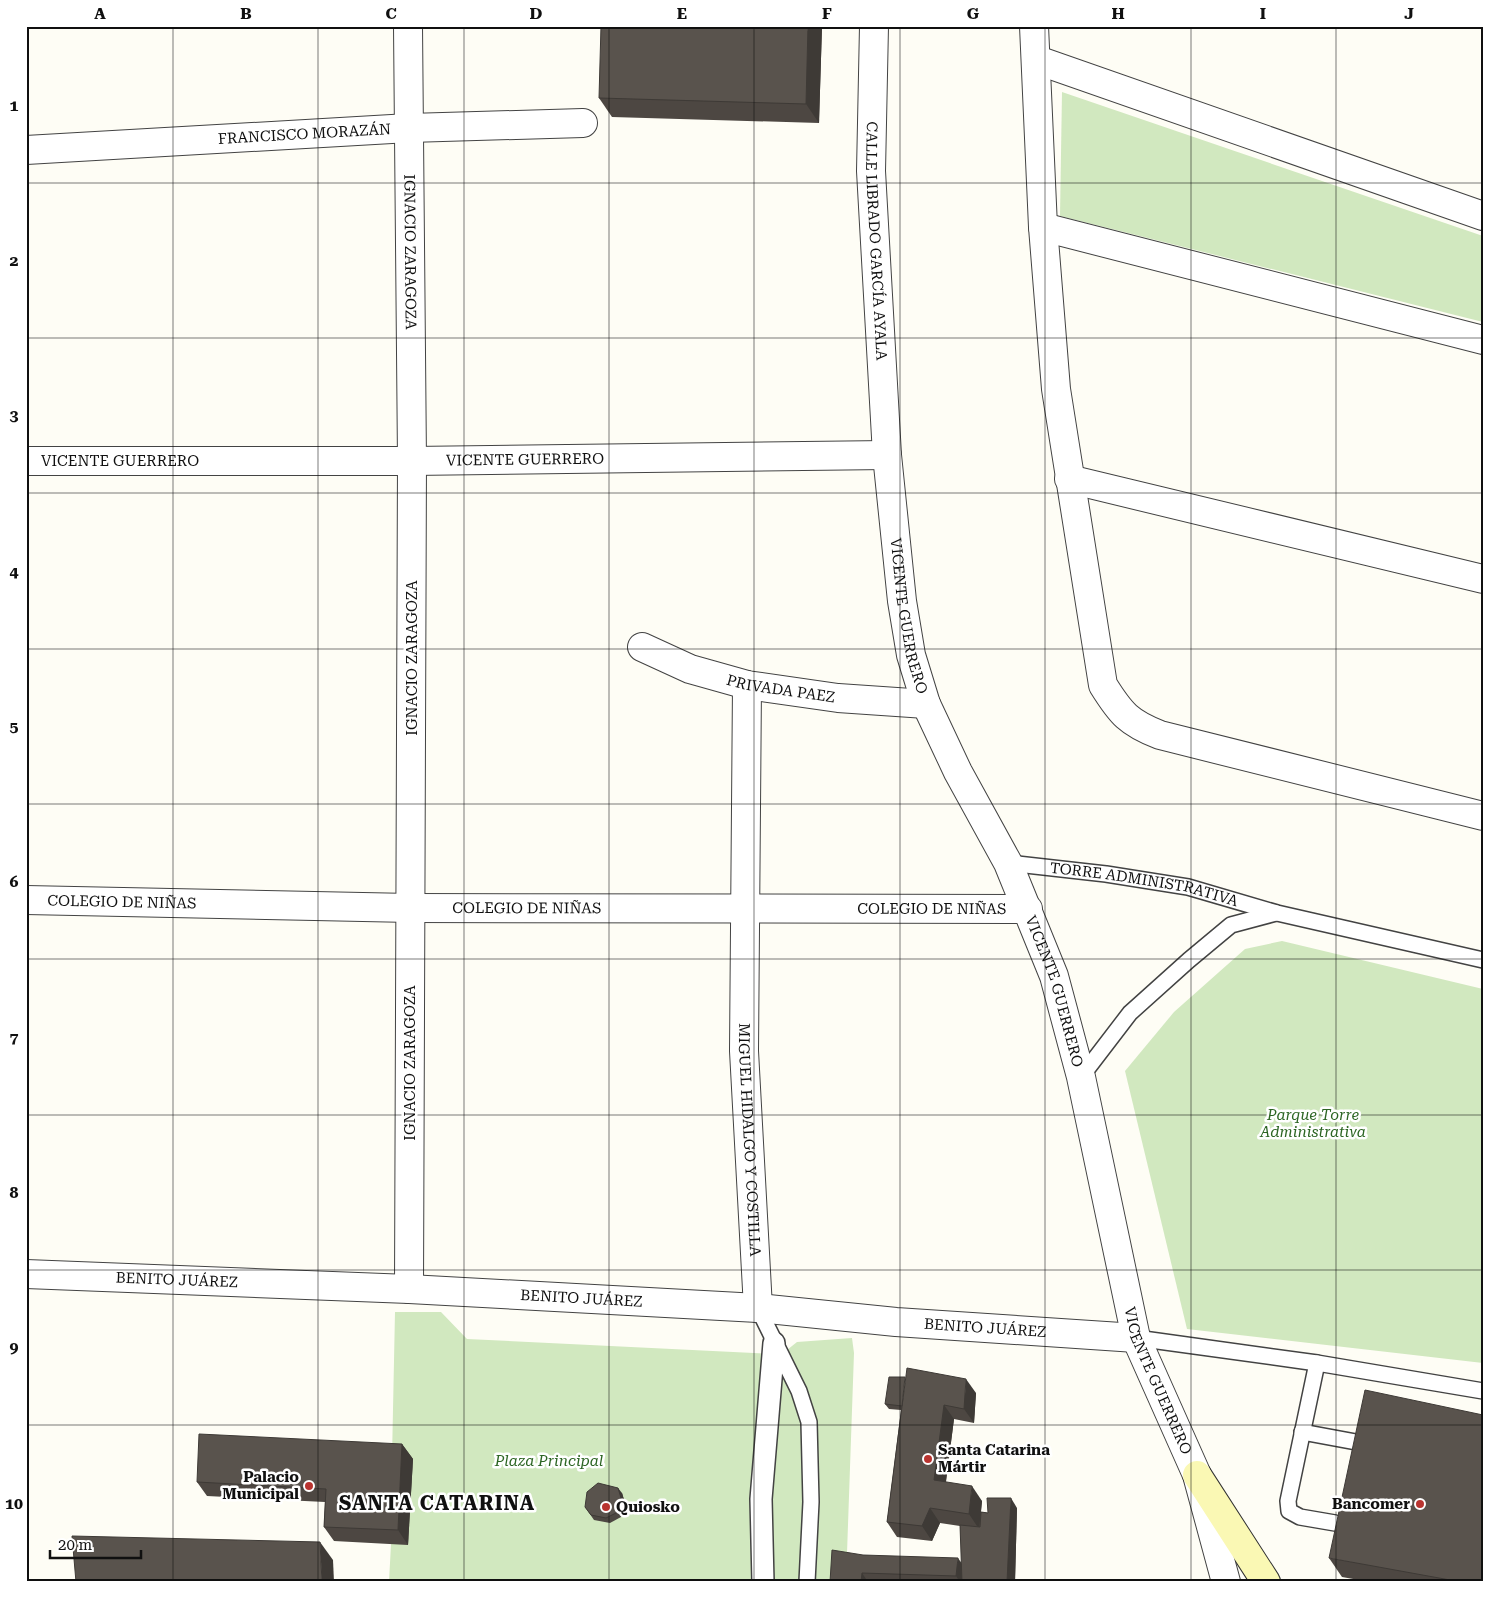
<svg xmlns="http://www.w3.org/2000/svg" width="1509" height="1608" font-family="'Roboto Serif',serif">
<rect width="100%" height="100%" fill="#fefdf5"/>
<g fill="#d1e8bf">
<polygon points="1062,92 1483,236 1483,322 1060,216"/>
<polygon points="1282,941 1483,989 1483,1363 1187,1329 1125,1071 1174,1012 1245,949"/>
<polygon points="395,1312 441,1312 467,1339 772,1354 787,1350 797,1342 852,1338 854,1353 846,1582 389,1582 391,1544 408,1544 392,1458"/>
</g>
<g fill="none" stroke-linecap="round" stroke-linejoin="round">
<g stroke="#434343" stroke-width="18">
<g id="service">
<path id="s1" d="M1008,863L1106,874L1188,887L1277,913L1483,960"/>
<polyline points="1081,1077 1130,1013 1189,960 1231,925 1276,913"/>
<polyline points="758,1308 799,1391 809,1422 811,1502 807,1582"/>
<polyline points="1136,1338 1317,1363 1483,1391"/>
<polyline points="1317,1363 1288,1501 1289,1511 1300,1517 1335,1523"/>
<polyline points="1302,1432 1356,1442"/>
</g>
</g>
<g stroke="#434343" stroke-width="24">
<polyline id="pedestrian" points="763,1582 761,1499 774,1343"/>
</g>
<g stroke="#434343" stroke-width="30">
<g id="minor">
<path id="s2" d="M408,26L412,461L409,1289"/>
<path id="s3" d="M874,26L871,171L887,455L902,601L911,655L926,704L958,772L1008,863L1054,976L1081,1077L1136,1338L1197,1475L1226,1582"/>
<path d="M1034,26L1043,227L1056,389L1103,685C1121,714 1129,723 1160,735L1483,816"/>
<polyline points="1037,60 1483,216"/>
<path id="s4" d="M26,150L409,128L583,123"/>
<polyline points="1043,227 1483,340"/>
<path id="s5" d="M26,461H412L887,455"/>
<polyline points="1069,479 1483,579"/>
<path id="s6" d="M642,647L690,669L747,685L838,698L926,704"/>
<path id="s7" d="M747,685L744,1051L758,1308"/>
<path id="s8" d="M26,900L411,908L1028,909"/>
<path id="s9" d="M26,1274L409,1289L758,1308L896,1322L1136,1338"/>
</g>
</g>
<g stroke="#323232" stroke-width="30">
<polyline id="secondary" points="1197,1475 1266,1582"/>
</g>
<use href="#service" stroke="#fff" stroke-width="15"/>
<use href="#pedestrian" stroke="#fff" stroke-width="21"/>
<use href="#minor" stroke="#fff" stroke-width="28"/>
<use href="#secondary" stroke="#faf8b4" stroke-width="28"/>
</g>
<g fill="#4d4742">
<polygon points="822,26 819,123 612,117 599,98"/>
<polygon points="976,1393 974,1423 954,1419 946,1482 982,1501 981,1512 988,1513 1017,1508 1015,1582 830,1582 863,1555 962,1564 960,1526 940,1523 932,1541 897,1537 887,1522 901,1410 889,1409 885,1404"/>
<polygon points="402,1444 413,1459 408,1545 334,1541 324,1527 325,1502 207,1496 197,1482"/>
<polygon points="622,1493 625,1503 621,1517 610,1523 594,1520 585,1507"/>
<polygon points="1329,1558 1483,1582 1370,1582 1342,1577"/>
</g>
<g fill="#3e3a36">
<polygon points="808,26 822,26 819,123 806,104"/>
<polygon points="966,1379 976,1393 974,1423 964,1409"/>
<polygon points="944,1405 954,1419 944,1495 934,1480"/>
<polygon points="402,1444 413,1459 408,1545 398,1530"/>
<polygon points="972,1486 982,1501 979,1529 969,1514"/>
<polygon points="618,1488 622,1493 625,1503 621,1517 618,1512"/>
<polygon points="1011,1498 1017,1508 1015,1582 1007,1582"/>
<polygon points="930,1508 940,1523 932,1541 922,1526"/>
<polygon points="320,1542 333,1560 334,1582 322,1582"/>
<polygon points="958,1558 965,1568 963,1582 960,1582 956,1576"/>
<polygon points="862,1573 868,1582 861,1582"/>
</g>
<g fill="#59534d" stroke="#3e3a36">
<polygon points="601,26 808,26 806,104 599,98"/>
<polygon points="907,1368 966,1379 964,1409 944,1405 934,1480 972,1486 969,1514 930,1508 922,1526 887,1522"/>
<polygon points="889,1377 905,1377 902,1406 885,1404"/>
<polygon points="1365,1390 1483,1415 1483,1582 1461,1582 1329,1558"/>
<polygon points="199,1434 402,1444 398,1530 324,1527 326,1489 197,1482"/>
<polygon points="598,1483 618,1488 621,1498 618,1512 606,1518 591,1515 585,1507 587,1492"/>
<polygon points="987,1498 1011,1498 1007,1582 962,1582 960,1525 980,1527 981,1512 988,1513"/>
<polygon points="72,1536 320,1542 322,1582 76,1582"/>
<polygon points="832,1550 863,1555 958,1558 956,1576 862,1573 861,1582 830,1582"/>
</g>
<path fill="none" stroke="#101010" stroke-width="1" stroke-opacity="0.55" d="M173,26V1582M318,26V1582M464,26V1582M609,26V1582M754,26V1582M900,26V1582M1045,26V1582M1191,26V1582M1336,26V1582M26,183H1483M26,338H1483M26,493H1483M26,649H1483M26,804H1483M26,959H1483M26,1115H1483M26,1270H1483M26,1425H1483"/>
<g fill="#b93430" stroke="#fff" stroke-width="2">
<circle cx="928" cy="1459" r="5"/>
<circle cx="309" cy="1486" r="5"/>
<circle cx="1420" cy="1504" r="5"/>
<circle cx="606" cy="1507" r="5"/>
</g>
<g text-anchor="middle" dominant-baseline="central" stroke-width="5" stroke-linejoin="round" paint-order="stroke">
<g font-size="15" fill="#101010" stroke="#fff">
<text stroke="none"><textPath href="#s4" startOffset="279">FRANCISCO MORAZÁN</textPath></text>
<text stroke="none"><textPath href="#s3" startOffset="215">CALLE LIBRADO GARCÍA AYALA</textPath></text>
<text stroke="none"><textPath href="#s2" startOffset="226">IGNACIO ZARAGOZA</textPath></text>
<text stroke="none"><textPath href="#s5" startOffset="499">VICENTE GUERRERO</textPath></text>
<text stroke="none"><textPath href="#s5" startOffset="94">VICENTE GUERRERO</textPath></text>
<text stroke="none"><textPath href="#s3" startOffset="592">VICENTE GUERRERO</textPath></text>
<text transform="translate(412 658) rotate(-90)">IGNACIO ZARAGOZA</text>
<text stroke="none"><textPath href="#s6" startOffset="146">PRIVADA PAEZ</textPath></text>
<text stroke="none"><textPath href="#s1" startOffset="138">TORRE ADMINISTRATIVA</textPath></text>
<text stroke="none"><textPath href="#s8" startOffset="96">COLEGIO DE NIÑAS</textPath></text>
<text stroke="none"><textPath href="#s8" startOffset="501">COLEGIO DE NIÑAS</textPath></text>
<text stroke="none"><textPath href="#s8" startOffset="906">COLEGIO DE NIÑAS</textPath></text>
<text stroke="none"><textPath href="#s3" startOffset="998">VICENTE GUERRERO</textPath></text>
<text transform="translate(410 1063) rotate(-90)">IGNACIO ZARAGOZA</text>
<text stroke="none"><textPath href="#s7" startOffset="455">MIGUEL HIDALGO Y COSTILLA</textPath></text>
<text stroke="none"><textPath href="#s9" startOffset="151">BENITO JUÁREZ</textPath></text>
<text stroke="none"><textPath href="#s9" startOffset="556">BENITO JUÁREZ</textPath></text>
<text stroke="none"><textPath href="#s9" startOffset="961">BENITO JUÁREZ</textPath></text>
<text stroke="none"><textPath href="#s3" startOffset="1402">VICENTE GUERRERO</textPath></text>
</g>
<g font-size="15" font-style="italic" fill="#2c6523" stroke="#fff">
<text x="1313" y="1115">Parque Torre<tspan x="1313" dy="17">Administrativa</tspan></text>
<text x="549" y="1461">Plaza Principal</text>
</g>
<g font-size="15" font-weight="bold" fill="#101010" stroke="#fff" text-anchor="start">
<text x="938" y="1450">Santa Catarina<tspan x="938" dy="17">Mártir</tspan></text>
<text x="299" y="1477" text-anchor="end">Palacio<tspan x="299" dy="17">Municipal</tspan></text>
<text x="1410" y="1504" text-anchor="end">Bancomer</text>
<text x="616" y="1507">Quiosko</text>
</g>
<g font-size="20" font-weight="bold" letter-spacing="1" fill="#101010" stroke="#fff">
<text x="437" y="1503">SANTA CATARINA</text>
</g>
</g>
<rect width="1509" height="1608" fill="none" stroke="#ffffff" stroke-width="55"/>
<path d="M50 1550v8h91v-8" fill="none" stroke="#101010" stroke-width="2.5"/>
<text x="58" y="1550" font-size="15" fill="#101010" stroke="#ffffff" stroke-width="4" paint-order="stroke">20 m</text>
<rect x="28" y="28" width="1454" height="1552" fill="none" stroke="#101010" stroke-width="2"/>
<g font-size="16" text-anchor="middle" font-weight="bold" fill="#101010">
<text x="100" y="19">A</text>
<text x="246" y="19">B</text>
<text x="391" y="19">C</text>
<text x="536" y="19">D</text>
<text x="682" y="19">E</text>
<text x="827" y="19">F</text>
<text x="973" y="19">G</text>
<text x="1118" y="19">H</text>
<text x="1263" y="19">I</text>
<text x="1409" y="19">J</text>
<text x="14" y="111">1</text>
<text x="14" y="266">2</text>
<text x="14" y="421">3</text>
<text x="14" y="577">4</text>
<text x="14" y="732">5</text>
<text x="14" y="887">6</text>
<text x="14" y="1043">7</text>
<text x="14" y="1198">8</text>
<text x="14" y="1353">9</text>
<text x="14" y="1509">10</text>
</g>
</svg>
